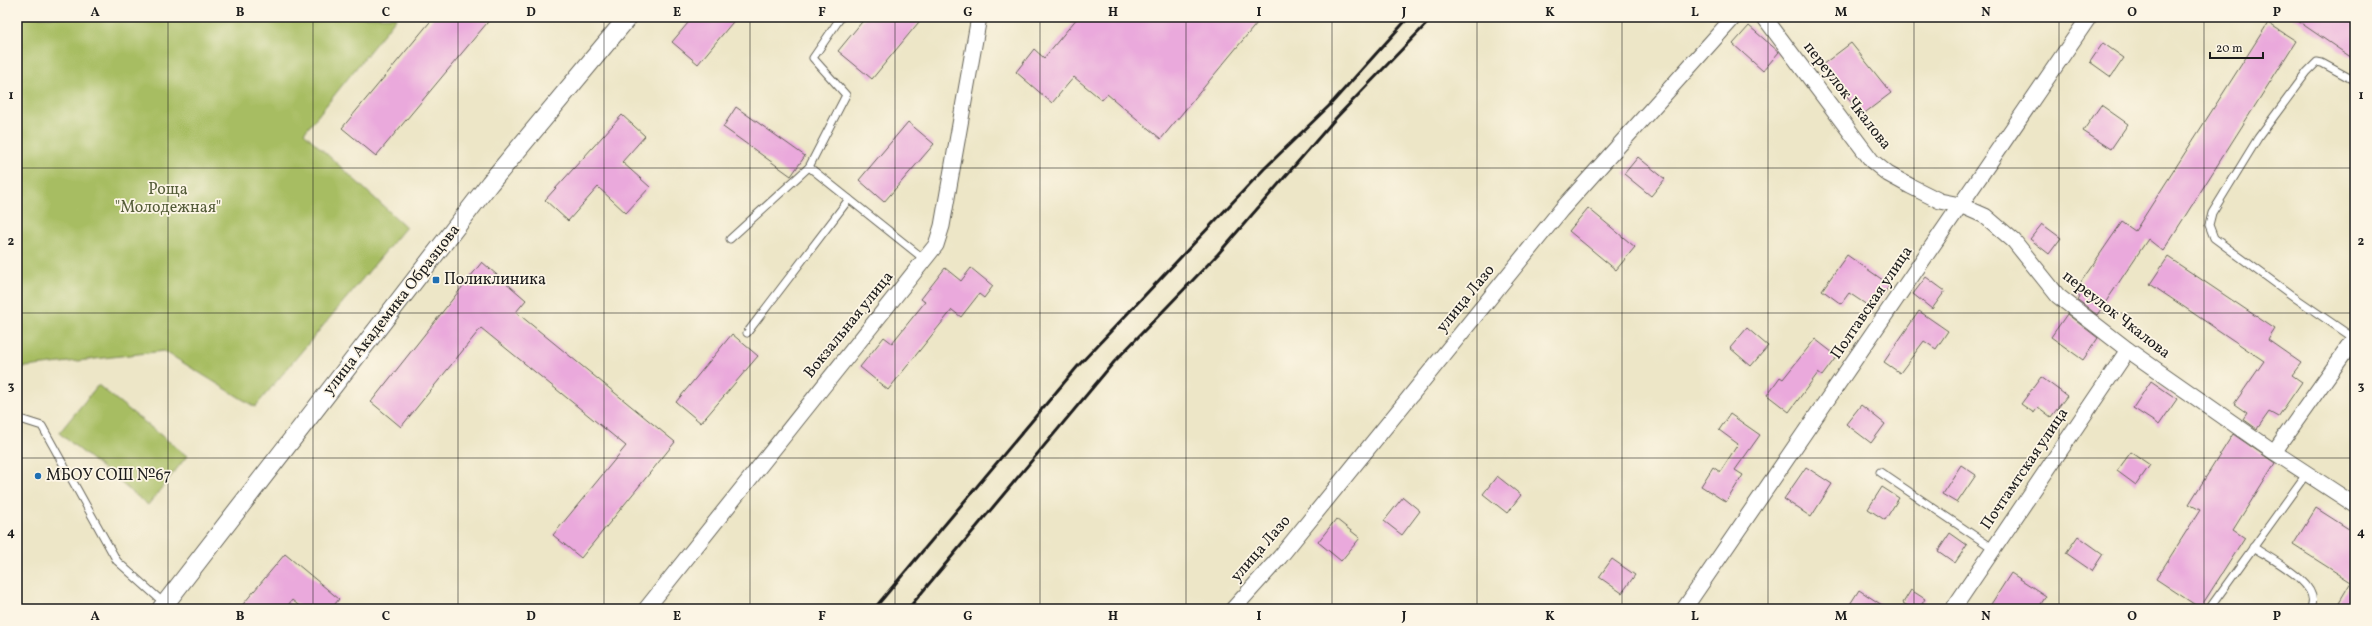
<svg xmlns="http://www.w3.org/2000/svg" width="2372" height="626" font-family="Vollkorn,serif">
<rect width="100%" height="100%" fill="#fcf5e5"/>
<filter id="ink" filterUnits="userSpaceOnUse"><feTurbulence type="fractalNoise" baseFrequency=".025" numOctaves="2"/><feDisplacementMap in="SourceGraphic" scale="8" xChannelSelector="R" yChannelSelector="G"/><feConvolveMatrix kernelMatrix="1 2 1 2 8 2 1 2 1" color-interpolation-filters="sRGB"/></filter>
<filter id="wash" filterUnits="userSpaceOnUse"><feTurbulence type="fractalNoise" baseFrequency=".012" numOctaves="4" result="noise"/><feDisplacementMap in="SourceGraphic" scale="16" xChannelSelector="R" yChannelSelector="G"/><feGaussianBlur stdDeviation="0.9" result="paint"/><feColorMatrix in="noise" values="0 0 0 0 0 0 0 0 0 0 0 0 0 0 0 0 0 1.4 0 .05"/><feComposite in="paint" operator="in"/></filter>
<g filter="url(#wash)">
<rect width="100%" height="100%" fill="#ede6c7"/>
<g fill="#a7bd62" stroke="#626c3f">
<polygon points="17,17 397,17 304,133 406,227 255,407 164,351 17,368"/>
<polygon points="98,385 187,456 148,505 59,433"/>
</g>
<g id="blocks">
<g fill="#eaa9dc">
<polygon points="434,17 492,17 376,156 342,128"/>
<polygon points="693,17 737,17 698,64 672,42"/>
<polygon points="866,17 923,17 872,79 838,51"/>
<polygon points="1078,17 1262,17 1161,139 1107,94 1102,100 1074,77 1052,103 1016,72 1034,49 1044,58"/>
<polygon points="2292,17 2355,17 2355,60"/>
<polygon points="2268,23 2296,41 2163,251 2148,239 2097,315 2078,300 2080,296 2074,292 2122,222 2135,231"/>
<polygon points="1749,26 1779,52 1763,71 1733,44"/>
<polygon points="1851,43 1891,93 1862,115 1822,65"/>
<polygon points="2103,43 2124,58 2111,77 2090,62"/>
<polygon points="2101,105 2128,124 2111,149 2083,131"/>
<polygon points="736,107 805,156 791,176 723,127"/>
<polygon points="622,115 645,136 622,162 650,187 626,213 598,187 568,221 545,200"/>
<polygon points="908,122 934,144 884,202 859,180"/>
<polygon points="1638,157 1665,179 1651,196 1624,174"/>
<polygon points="1588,208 1635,247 1616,270 1569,231"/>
<polygon points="2042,224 2061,238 2049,254 2030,239"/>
<polygon points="1847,255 1890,285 1873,309 1849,293 1841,304 1822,290"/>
<polygon points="2168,257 2275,329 2268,340 2301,363 2292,375 2302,382 2278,417 2269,412 2257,429 2243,419 2247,413 2234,404 2264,361 2150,284"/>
<polygon points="482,262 526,300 516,312 675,442 581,558 553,535 626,446 481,328 401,427 371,402"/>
<polygon points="945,268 961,281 971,268 993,286 984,298 979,294 961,317 952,310 888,390 860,367 884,337 892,343 925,302 921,299"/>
<polygon points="1926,277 1945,291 1932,309 1913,294"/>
<polygon points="1919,311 1948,331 1936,349 1924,341 1900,373 1884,362"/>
<polygon points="2067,314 2098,338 2083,360 2051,337"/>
<polygon points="1747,328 1768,346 1751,366 1730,348"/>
<polygon points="732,334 758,356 701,423 676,402"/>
<polygon points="1815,339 1837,356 1822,376 1818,373 1789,412 1767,395 1780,377 1783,379"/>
<polygon points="2041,377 2067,396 2051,417 2038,407 2034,413 2021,404"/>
<polygon points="2151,381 2177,399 2159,425 2133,408"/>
<polygon points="1861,405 1885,424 1871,443 1846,424"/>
<polygon points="1730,414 1760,435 1735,470 1743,475 1726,502 1701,486 1713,467 1720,472 1738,444 1719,430"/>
<polygon points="2233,434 2275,463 2233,530 2245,538 2200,608 2156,579 2200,510 2189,504"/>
<polygon points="2131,452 2150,465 2136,485 2117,471"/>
<polygon points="1961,465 1976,475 1957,503 1942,494"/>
<polygon points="1806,467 1832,484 1811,517 1784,499"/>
<polygon points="1497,476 1521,495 1507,513 1483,494"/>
<polygon points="1882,487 1899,498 1885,520 1868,509"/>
<polygon points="1403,497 1420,511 1402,535 1384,521"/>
<polygon points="2316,508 2355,533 2355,609 2335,609 2351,582 2293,545"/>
<polygon points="1336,519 1360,538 1341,561 1318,542"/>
<polygon points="1950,533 1967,545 1955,563 1938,551"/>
<polygon points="2078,536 2103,554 2092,571 2066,553"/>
<polygon points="285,554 339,599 331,609 303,609 292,600 285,609 239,609"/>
<polygon points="1612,559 1635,575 1622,593 1599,577"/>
<polygon points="2011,573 2046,596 2038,609 1988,609"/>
<polygon points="1859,590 1888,609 1847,609"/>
<polygon points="1911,590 1925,599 1919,609 1912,609 1903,603"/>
</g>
</g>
</g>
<g filter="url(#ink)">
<use href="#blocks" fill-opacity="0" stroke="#656358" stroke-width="1"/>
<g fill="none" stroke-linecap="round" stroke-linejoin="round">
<g stroke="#656358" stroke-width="9">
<g id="service">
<polyline points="809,167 924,259"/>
<polyline points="730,239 809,167 846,95 813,58 841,17"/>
<polyline points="747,333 849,199"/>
<polyline points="2355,339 2294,297 2214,238 2209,225 2212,213 2258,138 2307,72 2317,62 2322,63 2355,81"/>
<polyline points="17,418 42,426 117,561 165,604"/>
<polyline points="1880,472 1994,549"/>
<path d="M2253,547C2269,558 2325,585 2310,609"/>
<polyline points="2209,609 2307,473"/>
</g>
</g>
<g stroke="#656358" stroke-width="17">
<g id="minor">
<polyline points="1764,17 1872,161 1888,174 1910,186 1940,201 1960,205 1985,216 2014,241 2058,296 2128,350 2274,452 2355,505"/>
<polyline points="2274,452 2355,338"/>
<polyline points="646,609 936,245 942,226 979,17"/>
<polyline points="1233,609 1280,557 1561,210 1734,17"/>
<polyline points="1684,609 2089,17"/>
<polyline points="1953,609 2128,350"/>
</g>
</g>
<g stroke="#656358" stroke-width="20">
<polyline id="tertiary" points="161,609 490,183 628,17"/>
</g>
<use href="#service" stroke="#fff" stroke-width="7"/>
<use href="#minor" stroke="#fff" stroke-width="15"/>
<use href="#tertiary" stroke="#fff" stroke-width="18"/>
<g stroke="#1c1c1c" stroke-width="3">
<polyline points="874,609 1078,366 1264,169 1329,106 1409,17"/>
<polyline points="908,609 1114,362 1218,254 1336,118 1433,17"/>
</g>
</g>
</g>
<path fill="none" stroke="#1c1c1c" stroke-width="1" stroke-opacity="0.55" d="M168,17V609M313,17V609M458,17V609M604,17V609M750,17V609M895,17V609M1040,17V609M1186,17V609M1332,17V609M1477,17V609M1622,17V609M1768,17V609M1914,17V609M2059,17V609M2204,17V609M17,168H2355M17,313H2355M17,458H2355"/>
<g fill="#1f6fb2" stroke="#fcf5e5" stroke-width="1.5">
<rect x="432" y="276" width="8" height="8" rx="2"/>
<circle cx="38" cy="476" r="4"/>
</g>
<g text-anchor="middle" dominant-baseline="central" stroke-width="3.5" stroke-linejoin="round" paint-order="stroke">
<g font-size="16" fill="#1c1c1c" stroke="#fcf5e5">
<text transform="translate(1847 96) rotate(52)">переулок Чкалова</text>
<text transform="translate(1466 299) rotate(-51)">улица Лазо</text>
<text transform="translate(1872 303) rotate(-56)">Полтавская улица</text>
<text transform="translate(392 310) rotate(-52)">улица Академика Образцова</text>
<text transform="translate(2116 315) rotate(38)">переулок Чкалова</text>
<text transform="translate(849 325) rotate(-51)">Вокзальная улица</text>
<text transform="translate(2025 469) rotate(-56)">Почтамтская улица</text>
<text transform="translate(1261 549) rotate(-49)">улица Лазо</text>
</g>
<g font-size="16" fill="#545c38" stroke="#fcf5e5">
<text x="168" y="190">Роща<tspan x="168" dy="18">"Молодежная"</tspan></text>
</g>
<g font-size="16" fill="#1c1c1c" stroke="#fcf5e5" text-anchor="start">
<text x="444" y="280">Поликлиника</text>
<text x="46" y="476">МБОУ СОШ №67</text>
</g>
</g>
<rect width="2372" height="626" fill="none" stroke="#fcf5e5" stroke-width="44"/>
<path d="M2210 52v6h53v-6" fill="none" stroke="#1c1c1c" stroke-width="2"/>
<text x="2216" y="52" font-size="12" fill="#1c1c1c" stroke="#fcf5e5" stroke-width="3" paint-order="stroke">20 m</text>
<rect x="22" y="22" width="2328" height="582" fill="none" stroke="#1c1c1c" stroke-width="1.5"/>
<g font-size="13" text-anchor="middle" font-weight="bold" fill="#1c1c1c">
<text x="95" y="16">A</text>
<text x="240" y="16">B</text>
<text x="386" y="16">C</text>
<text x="531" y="16">D</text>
<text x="677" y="16">E</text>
<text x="822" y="16">F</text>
<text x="968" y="16">G</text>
<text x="1113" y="16">H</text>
<text x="1259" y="16">I</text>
<text x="1404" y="16">J</text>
<text x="1550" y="16">K</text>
<text x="1695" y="16">L</text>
<text x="1841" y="16">M</text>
<text x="1986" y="16">N</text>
<text x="2132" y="16">O</text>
<text x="2277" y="16">P</text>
<text x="11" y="99">1</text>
<text x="2361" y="99">1</text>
<text x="11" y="245">2</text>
<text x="2361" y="245">2</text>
<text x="11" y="390">3</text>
<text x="2361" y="390">3</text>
<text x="11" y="536">4</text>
<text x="2361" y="536">4</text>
<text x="95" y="620">A</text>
<text x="240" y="620">B</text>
<text x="386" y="620">C</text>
<text x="531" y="620">D</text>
<text x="677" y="620">E</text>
<text x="822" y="620">F</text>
<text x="968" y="620">G</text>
<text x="1113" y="620">H</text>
<text x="1259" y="620">I</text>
<text x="1404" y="620">J</text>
<text x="1550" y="620">K</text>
<text x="1695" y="620">L</text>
<text x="1841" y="620">M</text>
<text x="1986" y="620">N</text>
<text x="2132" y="620">O</text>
<text x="2277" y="620">P</text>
</g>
</svg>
